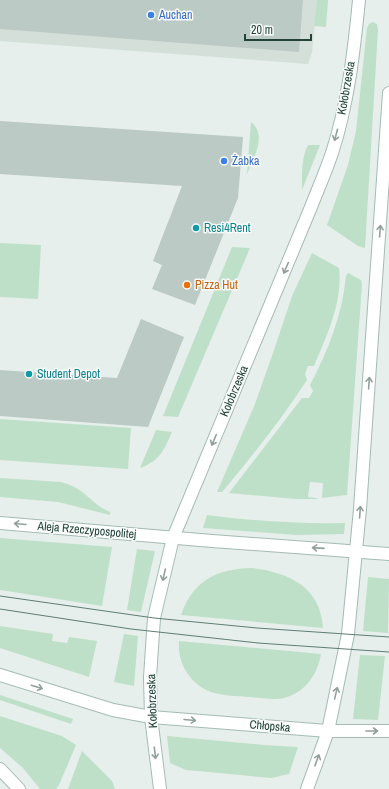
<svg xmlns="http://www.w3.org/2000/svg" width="389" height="789" font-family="'Archivo Narrow',sans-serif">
<rect width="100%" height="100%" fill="#e6efeb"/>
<polygon fill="#d4dfda" points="0,0 317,0 312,53 308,64 0,41"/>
<g fill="#bfe0c8">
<polygon points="317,0 328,0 326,27 314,26"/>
<polygon points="373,22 377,24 378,30 365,248 358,246 327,225 348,165 356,131 367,28 369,24"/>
<path d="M251,122C268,135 253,159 247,174Z"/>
<path d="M308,145H320L302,190C302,176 301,158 308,145Z"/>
<polygon points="0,243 41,245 38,299 0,297"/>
<polygon points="232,247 250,248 178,417 163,416"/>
<path d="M312,253L339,268C343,302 327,335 314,366H308L305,374L307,380C282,419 252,456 222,492H217L255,404L275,347L292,296Z"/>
<path d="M348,273L361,280L362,284L347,495L322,498L323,483L310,482L308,497L317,498V499H296L229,493L302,398H309L313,391L310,385C328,351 342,316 346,276Z"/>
<polygon points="0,419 131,428 128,469 0,460"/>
<path d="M156,430L172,432C164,450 160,461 140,468Z"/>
<path d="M0,478L61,482C86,488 89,503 110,512V515L58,502L0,497Z"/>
<path d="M207,515C253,521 299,524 345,523L344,534L296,535L203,528Z"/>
<polygon points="0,538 112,547 102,606 0,590"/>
<polygon points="137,549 155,551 141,612 127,610"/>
<path d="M252,568C289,573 320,586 323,628L181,615C193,580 217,569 252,568Z"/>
<polygon points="368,577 389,579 388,633 363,631"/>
<polygon points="0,626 53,634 52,641 67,643 69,637 97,641 89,677 0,648"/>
<polygon points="124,634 138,636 134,686 114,682"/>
<path d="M179,641L321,654C317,677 302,697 277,699C269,699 259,698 250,697C237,696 223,696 211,692C190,684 177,663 179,641Z"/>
<polygon points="360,655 385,656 378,720 353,719"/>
<polygon points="0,695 73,719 71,724 0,700"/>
<polygon points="0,716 62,736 76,745 59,785 56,789 40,789 23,768 0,748"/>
<polygon points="167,736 264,745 298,747 289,774 271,778 186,770 170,763"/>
<polygon points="82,751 112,781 115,789 68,789"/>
</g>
<g fill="#bbcac4">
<polygon points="0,0 303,0 299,52 0,29"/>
<polygon points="0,121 243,137 238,198 195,305 152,289 162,265 153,261 182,186 0,174"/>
<polygon points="141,319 184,337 148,427 0,416 0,370 117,378"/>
</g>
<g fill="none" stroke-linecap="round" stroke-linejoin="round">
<g stroke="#a8b8b2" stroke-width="14">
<polyline id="lane" points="0,769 19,789"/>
</g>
<g stroke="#a4bbb3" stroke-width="14">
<g id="secondary">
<polyline points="0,523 212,541 389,554"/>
<polyline points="0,675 113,710 151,717 328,731 389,731"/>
<path d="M160,789L151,717L150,677L154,618L173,538L311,207C318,189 326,171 332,153C348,104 354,51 359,0"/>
<polyline points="307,789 328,731 348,634 360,509 389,93"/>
</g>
</g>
<use href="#lane" stroke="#fff" stroke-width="12"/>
<use href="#secondary" stroke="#fff" stroke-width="12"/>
<g stroke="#5f7d75" stroke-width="1">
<polyline points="0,596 154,618 257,628 389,637"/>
<polyline points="0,609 131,629 258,643 389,652"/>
</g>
</g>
<defs><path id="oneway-shaft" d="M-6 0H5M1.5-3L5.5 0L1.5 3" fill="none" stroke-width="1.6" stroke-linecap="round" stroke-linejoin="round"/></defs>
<g stroke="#92a09c">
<use href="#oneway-shaft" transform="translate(336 135) rotate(105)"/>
<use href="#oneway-shaft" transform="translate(380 231) rotate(-86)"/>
<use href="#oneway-shaft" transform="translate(286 268) rotate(113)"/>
<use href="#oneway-shaft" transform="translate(369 383) rotate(-86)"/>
<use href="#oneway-shaft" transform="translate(214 440) rotate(113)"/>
<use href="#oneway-shaft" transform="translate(360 512) rotate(-86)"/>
<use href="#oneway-shaft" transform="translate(20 524) rotate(-175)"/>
<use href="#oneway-shaft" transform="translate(318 548) rotate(-176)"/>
<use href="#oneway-shaft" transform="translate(164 575) rotate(103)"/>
<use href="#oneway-shaft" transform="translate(37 687) rotate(17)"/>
<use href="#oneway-shaft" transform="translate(336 693) rotate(-77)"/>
<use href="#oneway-shaft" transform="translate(190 720) rotate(5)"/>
<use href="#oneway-shaft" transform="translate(372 731)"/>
<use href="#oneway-shaft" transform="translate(155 753) rotate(83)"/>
<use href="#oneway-shaft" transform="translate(317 760) rotate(-70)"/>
</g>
<g fill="#3f7fe0" stroke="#f7fbf9" stroke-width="1.5">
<circle cx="151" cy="15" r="4"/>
<circle cx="224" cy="161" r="4"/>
</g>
<g fill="#0f9aa8" stroke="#f7fbf9" stroke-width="1.5">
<circle cx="196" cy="228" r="4"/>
<circle cx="29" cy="374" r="4"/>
</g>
<circle fill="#e8710a" stroke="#f7fbf9" stroke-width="1.5" cx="187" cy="285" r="4"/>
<g text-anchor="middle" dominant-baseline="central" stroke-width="3" stroke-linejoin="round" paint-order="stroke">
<g font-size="12" fill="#366cbe" stroke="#f7fbf9" text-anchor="start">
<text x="159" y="15">Auchan</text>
<text x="232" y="161">Żabka</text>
</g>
<g font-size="12" fill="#24423a" stroke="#f7fbf9">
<text transform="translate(346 88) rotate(-80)">Kołobrzeska</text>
<text transform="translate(234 391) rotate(-67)">Kołobrzeska</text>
<text transform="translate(87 530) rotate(5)">Aleja Rzeczypospolitej</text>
<text transform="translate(152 701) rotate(-92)">Kołobrzeska</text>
<text transform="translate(270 726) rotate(5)">Chłopska</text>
</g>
<g font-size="12" fill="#0d838f" stroke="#f7fbf9" text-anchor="start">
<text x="204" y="228">Resi4Rent</text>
<text x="37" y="374">Student Depot</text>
</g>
<g font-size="12" fill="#c56008" stroke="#f7fbf9" text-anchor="start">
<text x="195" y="285">Pizza Hut</text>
</g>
</g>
<path d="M245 34v6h66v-6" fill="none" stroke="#24423a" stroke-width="2"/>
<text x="251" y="34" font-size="12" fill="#24423a" stroke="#f7fbf9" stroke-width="3" paint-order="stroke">20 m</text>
</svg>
